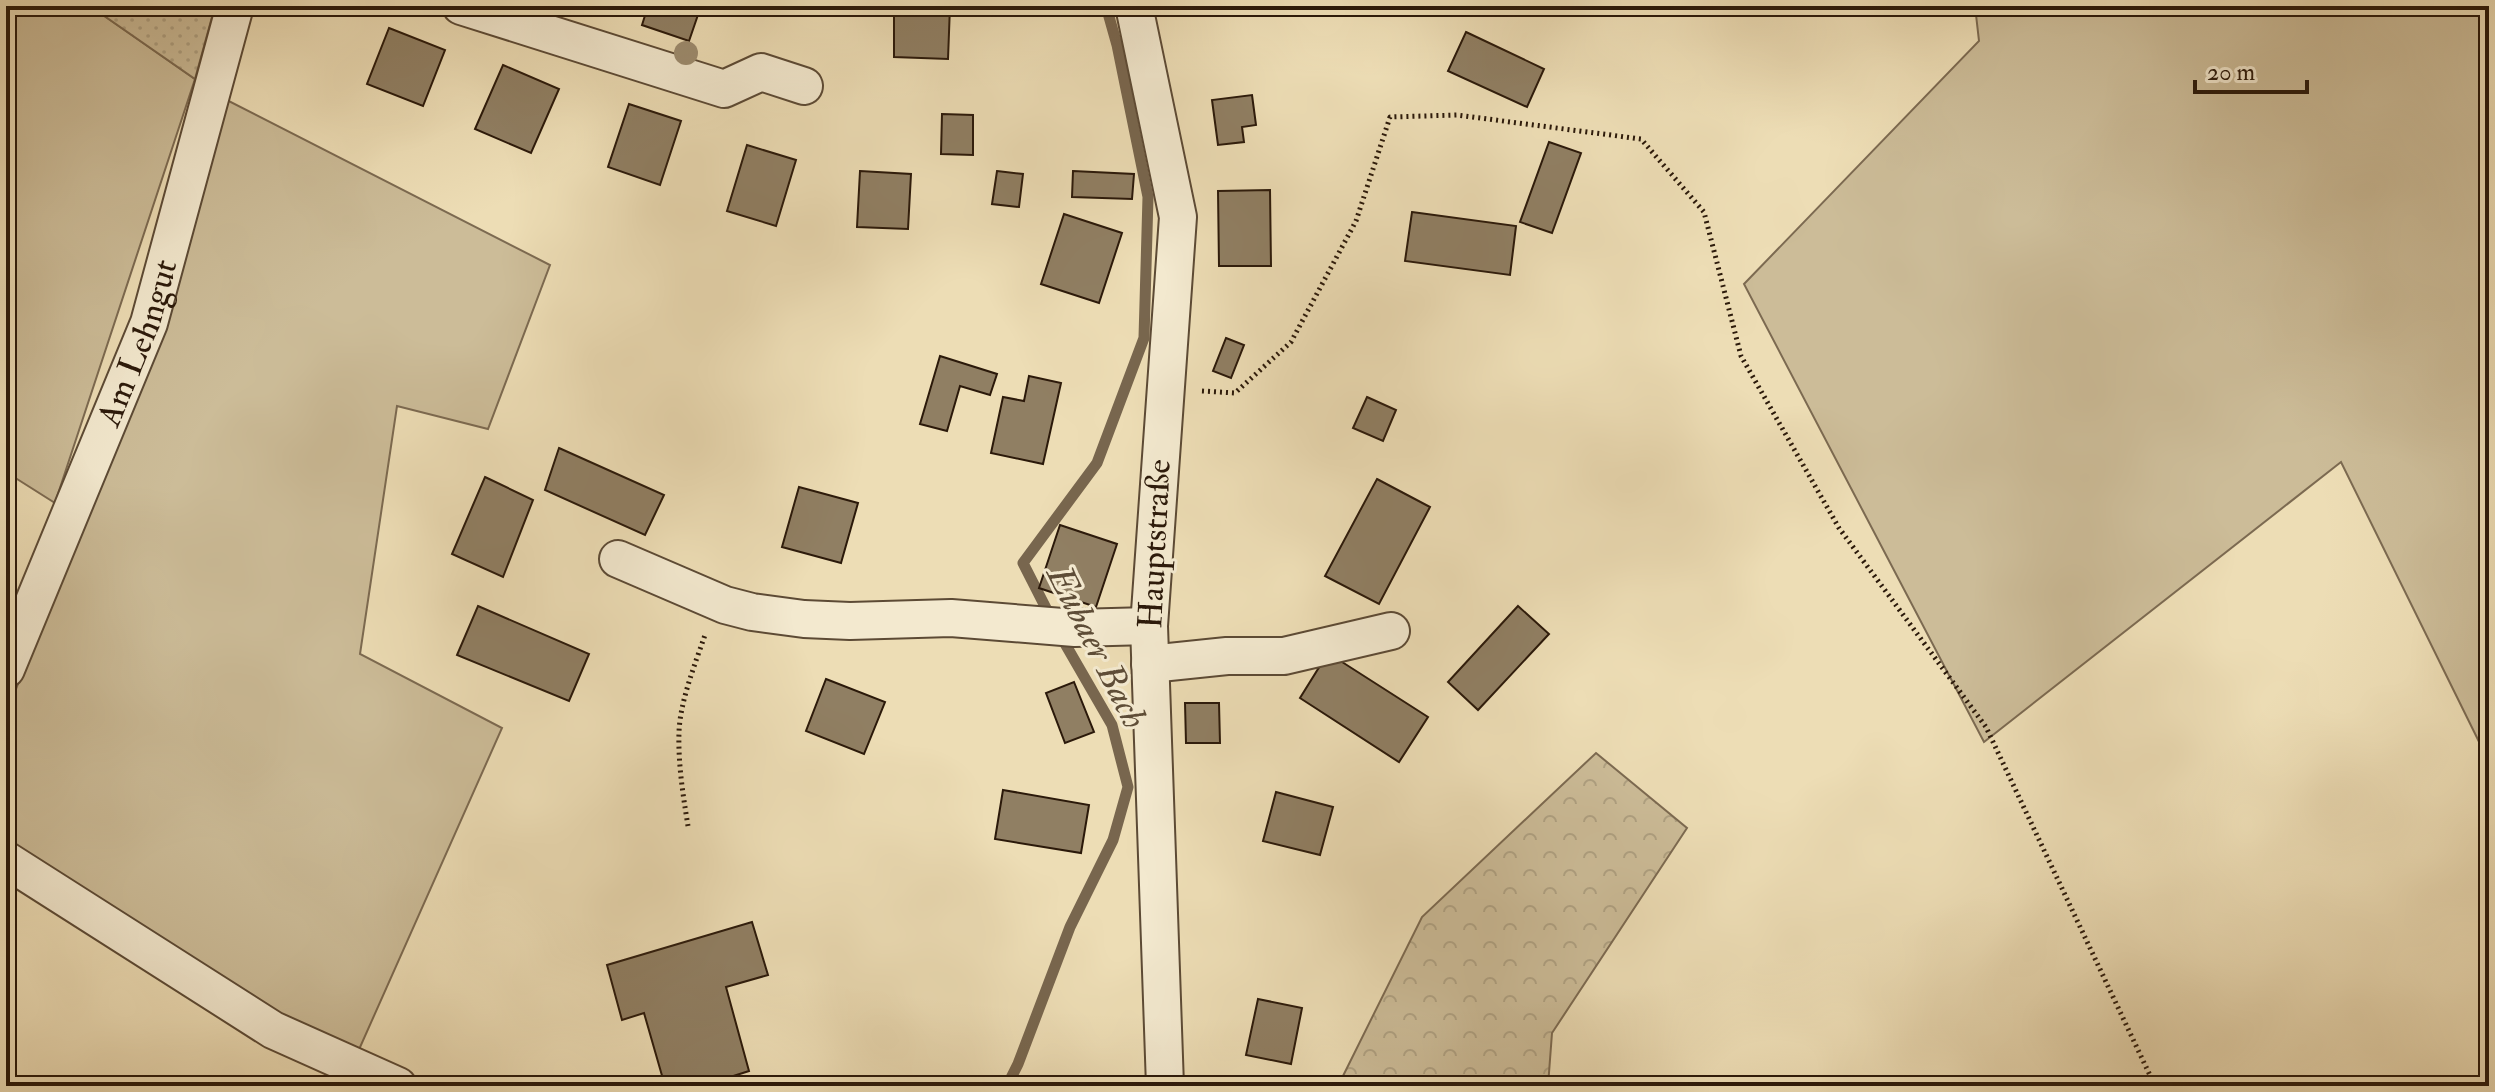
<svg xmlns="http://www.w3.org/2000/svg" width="2495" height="1092" font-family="'IM FELL Double Pica',serif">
<defs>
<pattern id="forest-crowns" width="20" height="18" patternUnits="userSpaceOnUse" patternTransform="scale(2)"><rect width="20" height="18" fill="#ccbc98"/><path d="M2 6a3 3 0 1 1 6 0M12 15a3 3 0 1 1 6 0" fill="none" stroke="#afa182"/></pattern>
<pattern id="garden-dots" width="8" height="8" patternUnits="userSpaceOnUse" patternTransform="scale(2)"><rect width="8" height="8" fill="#ccbc98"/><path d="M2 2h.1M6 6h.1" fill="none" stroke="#afa182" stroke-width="1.8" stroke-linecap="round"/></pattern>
</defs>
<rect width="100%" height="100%" fill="#edddb5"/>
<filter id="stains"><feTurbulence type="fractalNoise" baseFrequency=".0025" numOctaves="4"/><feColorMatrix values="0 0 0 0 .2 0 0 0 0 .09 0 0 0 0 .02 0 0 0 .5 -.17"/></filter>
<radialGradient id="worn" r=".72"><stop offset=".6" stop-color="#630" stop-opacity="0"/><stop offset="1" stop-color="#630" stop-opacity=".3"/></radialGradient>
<g fill="#ccbc98" stroke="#7c6a51" stroke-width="2">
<polygon points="6,6 90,6 195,79 55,503 6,472"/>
<polygon points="1975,6 2489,6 2489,762 2341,462 1984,742 1744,284 1979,41"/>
<polygon points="211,92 550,265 488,429 397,406 360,654 502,728 349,1072 6,878 6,715 162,311"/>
</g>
<polygon fill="url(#forest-crowns)" stroke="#7c6a51" stroke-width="2" points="1596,753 1687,828 1552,1033 1548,1086 1338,1086 1422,917"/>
<polygon fill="url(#garden-dots)" stroke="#7c6a51" stroke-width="2" points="90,6 215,6 195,79"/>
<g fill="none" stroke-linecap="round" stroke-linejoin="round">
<g stroke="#78664e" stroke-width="11">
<polyline points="1052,620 1023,563 1097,463 1144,338 1148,197 1117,45 1106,6"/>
<polyline points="1007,1086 1018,1064 1070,927 1113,840 1128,787 1112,725 1060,635"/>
</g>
</g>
<g fill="#907f63" stroke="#2b190a" stroke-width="2">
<polygon points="648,6 701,6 689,41 642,25"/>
<polygon points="894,6 950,6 948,59 894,57"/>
<polygon points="389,28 445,50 423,106 367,84"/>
<polygon points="1466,32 1544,69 1527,107 1448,71"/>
<polygon points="503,65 559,89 531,153 475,129"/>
<polygon points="1252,95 1256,125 1242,127 1244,142 1218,145 1212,100"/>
<polygon points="629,104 681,121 660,185 608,167"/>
<polygon points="942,114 973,115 973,155 941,154"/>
<polygon points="1549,142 1581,153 1552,233 1520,222"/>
<polygon points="747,145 796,160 776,226 727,211"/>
<polygon points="860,171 911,174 908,229 857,227"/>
<polygon points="997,171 1023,174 1019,207 992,204"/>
<polygon points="1073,171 1134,174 1132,199 1072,197"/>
<polygon points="1270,190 1271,266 1219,266 1218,191"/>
<polygon points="1412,212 1516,226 1510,275 1405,261"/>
<polygon points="1064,214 1122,233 1099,303 1041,284"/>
<polygon points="1226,338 1244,345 1231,378 1213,371"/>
<polygon points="940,356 997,374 990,395 960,386 947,431 920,424"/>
<polygon points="1029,376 1061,383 1043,464 991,453 1003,397 1024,401"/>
<polygon points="1367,397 1396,410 1383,441 1353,428"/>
<polygon points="559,448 664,495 645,535 545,490"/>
<polygon points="485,477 533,500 503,577 452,554"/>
<polygon points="1377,479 1430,507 1379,604 1325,576"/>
<polygon points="799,487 858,503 841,563 782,547"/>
<polygon points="1060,525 1117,544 1096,607 1039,588"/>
<polygon points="478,606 589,654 569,701 457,655"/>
<polygon points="1518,606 1549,634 1478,710 1448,682"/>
<polygon points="1328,653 1428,717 1399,762 1300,698"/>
<polygon points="826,679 885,702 864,754 806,731"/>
<polygon points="1074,682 1094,732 1065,743 1046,693"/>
<polygon points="1185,703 1219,703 1220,743 1186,743"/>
<polygon points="1003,790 1089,805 1081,853 995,839"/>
<polygon points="1276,792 1333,807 1320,855 1263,841"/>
<polygon points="752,922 768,975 726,987 749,1071 702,1086 665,1086 644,1013 622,1020 607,965"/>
<polygon points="1258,999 1302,1008 1291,1064 1246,1055"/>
</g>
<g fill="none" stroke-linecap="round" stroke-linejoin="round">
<g stroke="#5c4a35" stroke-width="40">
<g id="minor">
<polyline points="461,6 724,89 761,72 804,86"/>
<polyline points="1134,6 1178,217 1149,626 1165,1086"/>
<polyline points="618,559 725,605 752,612 804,619 850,621 951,618 1075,628 1149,626"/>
<polyline points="1150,664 1227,656 1284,656 1391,631"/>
<path id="s1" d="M6,669L149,323L235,6"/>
<polyline points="6,860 273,1030 398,1086"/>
</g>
</g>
<g stroke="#2b190a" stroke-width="5" stroke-dasharray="2 4" stroke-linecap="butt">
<polyline points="1202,391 1235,393 1291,342 1356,221 1390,117 1457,115 1641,139 1704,212 1741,356 1839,528 1986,727 2155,1086"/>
<path d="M688,826C683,795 678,764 679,732C680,702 695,664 705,635"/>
</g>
<use href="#minor" stroke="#f3e9cf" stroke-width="36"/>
</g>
<circle fill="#9d8c6f" cx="686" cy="53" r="12"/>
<g text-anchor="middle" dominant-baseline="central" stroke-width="6" stroke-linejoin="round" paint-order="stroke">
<g font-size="34" fill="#2b190a" stroke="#f3e9cf">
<text stroke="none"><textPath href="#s1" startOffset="352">Am Lehngut</textPath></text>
<text transform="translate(1155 544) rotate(-87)">Hauptstraße</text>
</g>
<g font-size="36" font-style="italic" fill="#5e4d37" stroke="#f3e9cf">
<text transform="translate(1097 647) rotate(63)">Eubaer Bach</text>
</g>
</g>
<rect width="2495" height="1092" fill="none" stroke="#edddb5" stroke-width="32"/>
<rect x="8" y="8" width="2479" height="1076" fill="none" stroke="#2b190a" stroke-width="4"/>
<rect x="16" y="16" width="2463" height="1060" fill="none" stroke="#2b190a" stroke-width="2"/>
<path d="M2195 80v12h112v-12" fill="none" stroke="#2b190a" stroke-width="4"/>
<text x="2207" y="80" font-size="24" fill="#2b190a" stroke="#f3e9cf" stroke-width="6" paint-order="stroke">20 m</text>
<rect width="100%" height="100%" filter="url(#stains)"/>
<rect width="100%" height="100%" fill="url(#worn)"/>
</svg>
